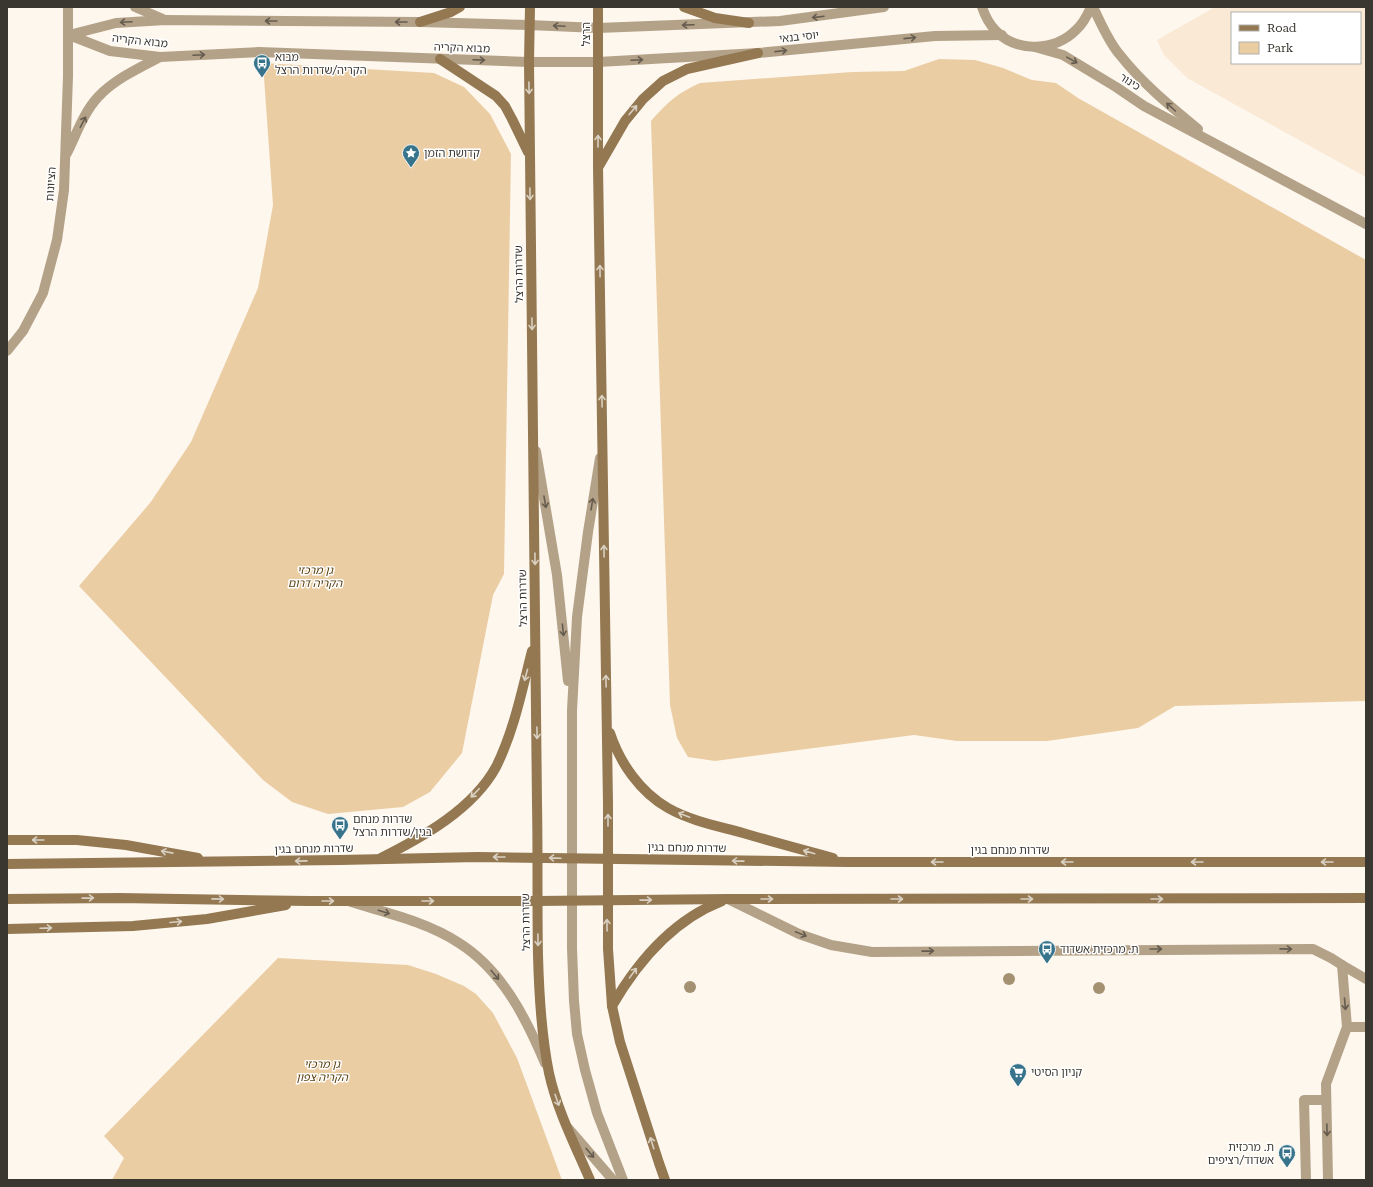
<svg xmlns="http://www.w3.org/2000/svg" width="1373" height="1187" font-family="'Roboto Serif','Noto Sans Hebrew',serif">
<rect width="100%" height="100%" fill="#fef7ee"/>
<path fill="#f9e9d5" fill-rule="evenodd" d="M1215,7H1366V177L1187,78L1164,55L1157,40ZM1232,13H1360V63H1232Z"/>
<g fill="#ebcda4">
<path d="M939,59L975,60L1003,68L1032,80L1056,83L1078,98L1366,260V701L1175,706L1138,728L1047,741H957L914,735L715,761L688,757L677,738L670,705L651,121C668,102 676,94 700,83L852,72L904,71Z"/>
<polygon points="263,63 434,73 464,87 490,114 511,154 504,574 493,595 462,753 430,792 403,807 328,814 292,802 263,780 79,586 150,503 191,442 258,288 273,205"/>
<polygon points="278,958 408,965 436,974 464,986 476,994 493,1013 517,1058 562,1180 112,1180 124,1158 104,1136"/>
</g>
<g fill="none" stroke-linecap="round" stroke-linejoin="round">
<g stroke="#b4a288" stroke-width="10">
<polyline points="536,451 557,575 568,681"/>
<polyline points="600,458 588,532 577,617 572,710 572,948 574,1001 577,1034 585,1070 597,1113 623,1180"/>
<polyline points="728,899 799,934 831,945 872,952 1313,949 1331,958 1342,965 1366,979"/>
<path d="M351,902C387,913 427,922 459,943C502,970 526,1018 545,1063"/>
<polyline points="1347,1027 1366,1027"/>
<polyline points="568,1128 613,1180"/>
<polyline points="1306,1180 1304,1100 1326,1100"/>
<polyline points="1328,1180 1326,1084 1347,1027 1342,965"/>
</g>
<g stroke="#b4a288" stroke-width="10">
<path d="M982,7C985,16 989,24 996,31C1017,53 1055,51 1076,30C1083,24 1087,16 1091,7"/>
<path d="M1093,7C1101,23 1108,41 1120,55C1142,83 1170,106 1198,129"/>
<polyline points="598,28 780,21 884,7"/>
<polyline points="1035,47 1063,55 1116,87 1144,106 1366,224"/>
<polyline points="598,62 758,53 935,36 1002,35"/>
</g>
<g stroke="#b4a288" stroke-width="10">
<polyline points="135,7 163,19"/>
<polyline points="69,35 110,51 160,57 259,52 529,62 598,62"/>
<polyline points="69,35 116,23 165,20 420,22 529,25 598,28"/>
<path d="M67,153C76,135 84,112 98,97C115,79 139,68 160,57"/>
<polyline points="7,351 23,331 43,293 57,240 64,190 68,76 68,7"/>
</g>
<g stroke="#937852" stroke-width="10">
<path d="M530,7L529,62L537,804C538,855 537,905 538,955C539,994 541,1034 549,1073C557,1110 575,1145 590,1180"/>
<polyline points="598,7 598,167 608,804 608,949 612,1006 620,1042 659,1163 665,1180"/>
<polyline points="684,7 715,18 749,23"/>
<polyline points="420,22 451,12 460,7"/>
<polyline points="440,59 496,96 505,106 512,119 528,152"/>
<polyline points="599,166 625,121 643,99 663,81 687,69 758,53"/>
<path d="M610,733C620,763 640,792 668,808C691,821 718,826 743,833C773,842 803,850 833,858"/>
<polyline points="7,840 77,840 126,845 198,858"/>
<path d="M381,858C423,837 473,809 496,767C514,731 522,690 532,651"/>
<polyline points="7,864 340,860 478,857 847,862 1366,862"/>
<polyline points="7,899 119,898 309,901 537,901 728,899 1366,898"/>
<polyline points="7,929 133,926 207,919 286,905"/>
<path d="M612,1006C638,961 673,920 722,901"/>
</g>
</g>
<g fill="#a49172">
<circle cx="1009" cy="979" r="6"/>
<circle cx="690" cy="987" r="6"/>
<circle cx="1099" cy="988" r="6"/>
</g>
<defs><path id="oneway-shaft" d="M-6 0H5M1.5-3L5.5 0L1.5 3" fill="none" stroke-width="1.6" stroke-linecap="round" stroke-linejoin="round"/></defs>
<g stroke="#655c4f">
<use href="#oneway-shaft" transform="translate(818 17) rotate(173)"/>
<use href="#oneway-shaft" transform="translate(271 21) rotate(-180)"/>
<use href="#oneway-shaft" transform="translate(126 22) rotate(177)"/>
<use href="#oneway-shaft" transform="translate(401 22) rotate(-180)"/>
<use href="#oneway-shaft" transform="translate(688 25) rotate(178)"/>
<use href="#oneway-shaft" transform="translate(559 26) rotate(-177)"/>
<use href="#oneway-shaft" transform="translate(910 38) rotate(-6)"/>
<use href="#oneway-shaft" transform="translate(781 51) rotate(-6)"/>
<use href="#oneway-shaft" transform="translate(199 55) rotate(-3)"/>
<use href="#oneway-shaft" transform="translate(479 60) rotate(2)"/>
<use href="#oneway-shaft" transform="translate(637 60) rotate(-3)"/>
<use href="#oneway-shaft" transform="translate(1072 60) rotate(29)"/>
<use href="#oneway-shaft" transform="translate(1171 107) rotate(-138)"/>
<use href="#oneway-shaft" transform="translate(83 122) rotate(-63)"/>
<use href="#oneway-shaft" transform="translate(545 502) rotate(80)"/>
<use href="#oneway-shaft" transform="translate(592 504) rotate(-81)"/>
<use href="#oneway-shaft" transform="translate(563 630) rotate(84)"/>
<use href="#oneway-shaft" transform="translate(384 912) rotate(17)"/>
<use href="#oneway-shaft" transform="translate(801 934) rotate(22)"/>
<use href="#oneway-shaft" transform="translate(1156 949)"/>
<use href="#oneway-shaft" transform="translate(1286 949) rotate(1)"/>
<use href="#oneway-shaft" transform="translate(928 951) rotate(-1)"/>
<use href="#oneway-shaft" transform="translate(495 975) rotate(50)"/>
<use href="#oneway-shaft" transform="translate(1345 1004) rotate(85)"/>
<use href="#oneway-shaft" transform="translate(1327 1130) rotate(89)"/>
<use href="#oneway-shaft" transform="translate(590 1153) rotate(50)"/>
</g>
<g stroke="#d9d0c2">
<use href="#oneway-shaft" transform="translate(529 88) rotate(89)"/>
<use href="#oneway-shaft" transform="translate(633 110) rotate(-50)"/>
<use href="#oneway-shaft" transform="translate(598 141) rotate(-90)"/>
<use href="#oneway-shaft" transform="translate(530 194) rotate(89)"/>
<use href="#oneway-shaft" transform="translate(600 271) rotate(-91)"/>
<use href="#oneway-shaft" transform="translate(532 324) rotate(89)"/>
<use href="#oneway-shaft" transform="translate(602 401) rotate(-91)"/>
<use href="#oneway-shaft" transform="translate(604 551) rotate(-91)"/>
<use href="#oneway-shaft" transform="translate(535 559) rotate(89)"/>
<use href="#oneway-shaft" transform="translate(526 675) rotate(105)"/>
<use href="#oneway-shaft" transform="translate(606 681) rotate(-91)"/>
<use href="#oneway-shaft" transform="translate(537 733) rotate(89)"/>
<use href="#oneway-shaft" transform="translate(475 793) rotate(134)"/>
<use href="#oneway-shaft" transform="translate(684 815) rotate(-159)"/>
<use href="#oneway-shaft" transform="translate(608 820) rotate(-90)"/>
<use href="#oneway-shaft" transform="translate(38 840) rotate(180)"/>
<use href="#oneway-shaft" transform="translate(167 852) rotate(-169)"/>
<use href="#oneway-shaft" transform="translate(809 852) rotate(-164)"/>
<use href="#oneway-shaft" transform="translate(499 857) rotate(-180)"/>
<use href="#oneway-shaft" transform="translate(555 858) rotate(-178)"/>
<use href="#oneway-shaft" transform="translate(301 861) rotate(179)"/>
<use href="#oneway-shaft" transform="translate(738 861) rotate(-179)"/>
<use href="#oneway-shaft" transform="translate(937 862) rotate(180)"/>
<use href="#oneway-shaft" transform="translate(1067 862) rotate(180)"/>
<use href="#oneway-shaft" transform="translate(1197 862) rotate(180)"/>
<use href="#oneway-shaft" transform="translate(1327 862) rotate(180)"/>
<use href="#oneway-shaft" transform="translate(88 898) rotate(-1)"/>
<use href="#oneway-shaft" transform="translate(218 899) rotate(1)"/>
<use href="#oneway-shaft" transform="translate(767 899)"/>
<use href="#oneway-shaft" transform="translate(897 899)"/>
<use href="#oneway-shaft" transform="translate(1027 899)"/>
<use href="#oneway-shaft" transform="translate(1157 899)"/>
<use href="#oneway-shaft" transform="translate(646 900) rotate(-1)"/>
<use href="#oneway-shaft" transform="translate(328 901)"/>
<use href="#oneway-shaft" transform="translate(428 901)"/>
<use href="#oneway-shaft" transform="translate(176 922) rotate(-5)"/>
<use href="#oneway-shaft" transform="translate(607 925) rotate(-91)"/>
<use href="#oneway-shaft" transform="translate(46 928) rotate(-2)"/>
<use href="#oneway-shaft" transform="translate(538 940) rotate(89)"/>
<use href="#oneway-shaft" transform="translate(633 973) rotate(-54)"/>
<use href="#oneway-shaft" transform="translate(557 1100) rotate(71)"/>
<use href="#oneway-shaft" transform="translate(652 1143) rotate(-108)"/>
</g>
<defs>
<g id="bus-pin" transform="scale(0.9)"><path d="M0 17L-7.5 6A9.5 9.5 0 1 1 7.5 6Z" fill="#37748b" stroke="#fff"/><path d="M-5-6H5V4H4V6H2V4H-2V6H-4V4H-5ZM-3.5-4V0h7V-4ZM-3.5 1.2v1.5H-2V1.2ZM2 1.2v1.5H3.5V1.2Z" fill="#fff"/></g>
<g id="sight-pin" transform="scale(0.9)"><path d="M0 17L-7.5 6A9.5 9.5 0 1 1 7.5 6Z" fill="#37748b" stroke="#fff"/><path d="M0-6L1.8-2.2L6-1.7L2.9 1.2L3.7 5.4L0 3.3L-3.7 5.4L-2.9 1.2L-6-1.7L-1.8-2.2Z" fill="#fff"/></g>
<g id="supermarket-pin" transform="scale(0.9)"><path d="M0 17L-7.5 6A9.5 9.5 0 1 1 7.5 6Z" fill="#37748b" stroke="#fff"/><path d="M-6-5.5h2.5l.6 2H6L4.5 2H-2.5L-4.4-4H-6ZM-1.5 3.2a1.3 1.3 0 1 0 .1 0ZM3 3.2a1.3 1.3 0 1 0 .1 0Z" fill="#fff"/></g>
</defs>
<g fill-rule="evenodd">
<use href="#bus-pin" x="262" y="63"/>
<use href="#sight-pin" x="411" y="153"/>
<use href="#bus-pin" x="340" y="825"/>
<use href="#bus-pin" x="1047" y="949"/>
<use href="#supermarket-pin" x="1018" y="1072"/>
<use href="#bus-pin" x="1287" y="1153"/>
</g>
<g text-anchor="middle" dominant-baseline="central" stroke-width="3" stroke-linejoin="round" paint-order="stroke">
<g font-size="11" fill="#3a3630" stroke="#fff">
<text transform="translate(586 34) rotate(-90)">הרצל</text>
<text transform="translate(799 37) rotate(-6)">יוסי בנאי</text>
<text transform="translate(140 41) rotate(6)">מבוא הקריה</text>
<text transform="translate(462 48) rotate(2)">מבוא הקריה</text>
<text transform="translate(1130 82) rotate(33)">כינור</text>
<text transform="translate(51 184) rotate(-86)">הציונות</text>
<text transform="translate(519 274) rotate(-91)">שדרות הרצל</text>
<text transform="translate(523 598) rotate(-91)">שדרות הרצל</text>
<text transform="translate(687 848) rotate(1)">שדרות מנחם בגין</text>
<text transform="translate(314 849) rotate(-1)">שדרות מנחם בגין</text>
<text x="1010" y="850">שדרות מנחם בגין</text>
<text transform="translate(526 922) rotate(-91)">שדרות הרצל</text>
</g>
<g font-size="11" fill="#3a3630" stroke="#fff" text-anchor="start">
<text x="275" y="57">מבוא<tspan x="275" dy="13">הקריה/שדרות הרצל</tspan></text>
<text x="424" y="153">קדושת הזמן</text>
<text x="353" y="819">שדרות מנחם<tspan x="353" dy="13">בגין/שדרות הרצל</tspan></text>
<text x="1060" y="949">ת. מרכזית אשדוד</text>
<text x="1031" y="1072">קניון הסיטי</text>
<text x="1274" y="1147" text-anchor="end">ת. מרכזית<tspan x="1274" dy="13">אשדוד/רציפים</tspan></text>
</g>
<g font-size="11" font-style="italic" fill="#5a3d0d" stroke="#fff">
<text x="315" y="570">גן מרכזי<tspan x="315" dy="13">הקריה דרום</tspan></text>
<text x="322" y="1064">גן מרכזי<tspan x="322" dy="13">הקריה צפון</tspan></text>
</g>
</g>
<rect width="1373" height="1187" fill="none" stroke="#3a3630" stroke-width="16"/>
<rect x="1231" y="12" width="130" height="52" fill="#ffffff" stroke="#b0afac"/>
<rect x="1239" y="25" width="20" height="6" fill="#937852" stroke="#b0afac"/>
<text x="1267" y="32" font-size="12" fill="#3a3630">Road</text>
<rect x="1239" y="42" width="20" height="12" fill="#ebcda4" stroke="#b0afac"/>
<text x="1267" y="52" font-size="12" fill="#3a3630">Park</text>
</svg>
